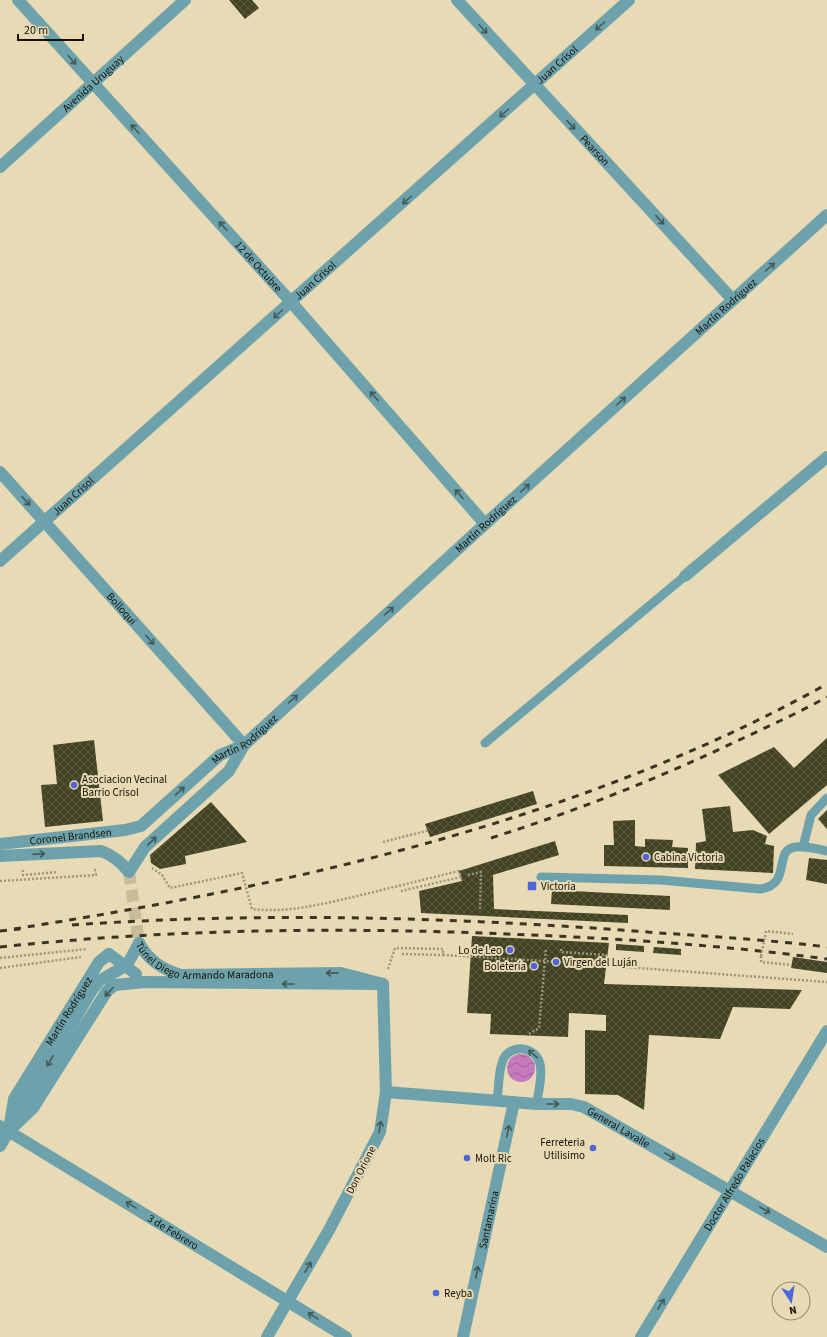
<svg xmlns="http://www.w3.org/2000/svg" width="827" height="1337" font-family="'Source Sans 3',sans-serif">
<defs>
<pattern id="water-waves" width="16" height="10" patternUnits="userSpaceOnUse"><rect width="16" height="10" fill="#c67abe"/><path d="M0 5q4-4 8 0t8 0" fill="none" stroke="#a06398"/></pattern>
<pattern id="building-cross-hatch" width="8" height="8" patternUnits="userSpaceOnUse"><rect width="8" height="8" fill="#424322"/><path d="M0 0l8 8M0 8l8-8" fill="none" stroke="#5a5a3f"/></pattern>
</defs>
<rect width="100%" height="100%" fill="#e7dab4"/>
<circle fill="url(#water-waves)" cx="521" cy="1068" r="14"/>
<g fill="url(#building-cross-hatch)">
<polygon points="229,0 252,0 259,8 245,19"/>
<polygon points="827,738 827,785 769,834 718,775 774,747 794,768"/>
<polygon points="94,740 103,821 45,827 41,785 57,784 53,745"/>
<polygon points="533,791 537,804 430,837 425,824"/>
<polygon points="211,802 247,842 185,856 186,864 160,869 151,863 150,855"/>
<polygon points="730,806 733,832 753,830 767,836 765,844 774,846 773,873 695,869 696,843 706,841 702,809"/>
<polygon points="827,810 827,829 818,819"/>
<polygon points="635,820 635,846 645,847 645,839 673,840 672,847 688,848 688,868 604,866 604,845 614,845 613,821"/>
<polygon points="555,841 559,855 493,875 494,909 628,915 628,923 421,913 419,891 462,881 459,871"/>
<polygon points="809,858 827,860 827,884 806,880"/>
<polygon points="552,890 670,896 670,910 551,904"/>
<polygon points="472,936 609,943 604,984 802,990 790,1009 733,1007 720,1039 649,1035 644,1110 618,1095 585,1094 585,1030 606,1031 606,1015 569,1013 568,1037 490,1034 491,1014 467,1013"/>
<polygon points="616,944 644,946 644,952 616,950"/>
<polygon points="654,947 681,949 681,955 653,953"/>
<polygon points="793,957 827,962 827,973 791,968"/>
</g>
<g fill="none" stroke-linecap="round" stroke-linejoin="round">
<polyline stroke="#c8bc9a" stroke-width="12" stroke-dasharray="12 6" stroke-linecap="butt" points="129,872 139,943"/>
<g stroke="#a09679" stroke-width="2.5" stroke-dasharray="2 2" stroke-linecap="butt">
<polyline points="383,842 430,830"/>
<path d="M152,868L162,875L170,888L242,873L252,909C285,913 318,905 349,898C386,889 422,880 459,871L461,877L401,891"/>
<polyline points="23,870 23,875 58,872"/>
<polyline points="468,875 481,872 480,909"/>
<polyline points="0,881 96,875 95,870 93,870"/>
<polyline points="765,937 766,931 793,934"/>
<polyline points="561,949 561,952 606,955 605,965"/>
<polyline points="402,954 443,955"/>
<polyline points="761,956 761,962 792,965"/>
<polyline points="0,958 87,949"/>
<polyline points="0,968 81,957"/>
<polyline points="388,969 395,948 443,949 443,955 545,961 827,982"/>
<polyline points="529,1034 539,1028 546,948"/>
</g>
<g stroke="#6da2ac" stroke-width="9">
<polyline points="485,743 685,576"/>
<polyline points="803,847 811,815 827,798"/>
<path d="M541,877L661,880L760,889C793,885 772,849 796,847C806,846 817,849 827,851"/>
<path d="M497,1100C499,1088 498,1072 503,1060C510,1043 536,1046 540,1064C543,1076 538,1092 537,1104"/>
</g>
<g stroke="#6da2ac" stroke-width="12">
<path id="s1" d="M18,0L291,302L485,524"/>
<path id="s2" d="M457,0L733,300"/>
<path id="s3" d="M0,472L244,745"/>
<path id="s4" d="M0,561L629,0"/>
<polyline points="685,576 827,457"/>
<path id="s5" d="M0,844L125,830L141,826L220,755L244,745L485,524L827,215"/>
<path id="s6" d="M386,1092L537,1104H571L584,1107L827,1247"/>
<path id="s7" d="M0,1126L346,1337"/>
<path id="s8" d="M9,1130L14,1099L99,962L109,954"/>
<polyline points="0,1146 9,1131 33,1108 107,991 115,985 145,982 383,984 386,1092 380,1132 329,1230 267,1337"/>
<path id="s9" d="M463,1337L514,1102"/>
<path id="s10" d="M641,1337L827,1031"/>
</g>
<g stroke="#6da2ac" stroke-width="12">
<path id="s11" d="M0,167L185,0"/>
<path d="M0,856L101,851C114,856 121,862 129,872L145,847L229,771L244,745"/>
<path id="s12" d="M139,943C149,961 162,969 181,975L341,973L383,984"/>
<polyline points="9,1131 92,990 99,981 127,965 139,943"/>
</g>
<g stroke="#3c3525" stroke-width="3" stroke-dasharray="7 7" stroke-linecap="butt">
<path d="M491,838C576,811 657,779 737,741C767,727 798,713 827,697"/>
<path d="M72,925C258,912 447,917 634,931C698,936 763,939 827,947"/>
<path d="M14,929C293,885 579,822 827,684"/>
<polyline points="0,931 20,929"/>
<path d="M0,947C169,929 338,927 507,934C614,938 721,945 827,959"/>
</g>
<polyline stroke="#a09679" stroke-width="2.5" stroke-dasharray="2 2" stroke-linecap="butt" points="761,956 765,937"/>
<polyline stroke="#6da2ac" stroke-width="12" points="109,954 136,974"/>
</g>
<defs><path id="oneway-shaft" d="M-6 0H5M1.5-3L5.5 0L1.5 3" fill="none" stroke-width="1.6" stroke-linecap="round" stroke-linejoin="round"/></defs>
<g stroke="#425a58">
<use href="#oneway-shaft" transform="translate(600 26) rotate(138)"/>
<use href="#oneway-shaft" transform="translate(483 29) rotate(48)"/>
<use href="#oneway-shaft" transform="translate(72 60) rotate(48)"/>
<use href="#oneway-shaft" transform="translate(504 113) rotate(138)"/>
<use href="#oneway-shaft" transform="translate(571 125) rotate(47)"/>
<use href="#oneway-shaft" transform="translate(135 129) rotate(-132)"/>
<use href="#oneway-shaft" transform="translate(407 200) rotate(138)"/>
<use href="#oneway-shaft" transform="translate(660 220) rotate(47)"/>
<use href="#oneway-shaft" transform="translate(223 226) rotate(-132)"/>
<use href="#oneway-shaft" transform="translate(770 267) rotate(-42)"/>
<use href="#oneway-shaft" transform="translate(278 314) rotate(138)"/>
<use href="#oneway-shaft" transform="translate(374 396) rotate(-131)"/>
<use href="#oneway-shaft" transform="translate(621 401) rotate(-42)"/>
<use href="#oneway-shaft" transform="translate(525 488) rotate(-42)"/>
<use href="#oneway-shaft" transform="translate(459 494) rotate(-131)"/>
<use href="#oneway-shaft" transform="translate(26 501) rotate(48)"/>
<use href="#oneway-shaft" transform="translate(389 611) rotate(-42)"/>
<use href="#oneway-shaft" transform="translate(150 640) rotate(48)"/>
<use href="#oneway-shaft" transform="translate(293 699) rotate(-42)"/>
<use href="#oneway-shaft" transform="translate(180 791) rotate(-41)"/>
<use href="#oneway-shaft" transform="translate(152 841) rotate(-43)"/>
<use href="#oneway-shaft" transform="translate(39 854) rotate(-4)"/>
<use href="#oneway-shaft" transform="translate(332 973) rotate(179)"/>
<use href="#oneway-shaft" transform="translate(288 984) rotate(-180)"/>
<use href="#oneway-shaft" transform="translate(109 992) rotate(133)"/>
<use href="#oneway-shaft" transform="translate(533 1054) rotate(-140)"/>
<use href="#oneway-shaft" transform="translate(50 1061) rotate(120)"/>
<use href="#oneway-shaft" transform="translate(553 1104)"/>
<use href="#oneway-shaft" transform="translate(380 1127) rotate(-79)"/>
<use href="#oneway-shaft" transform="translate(508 1131) rotate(-78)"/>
<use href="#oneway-shaft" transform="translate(670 1156) rotate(30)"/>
<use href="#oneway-shaft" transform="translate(131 1205) rotate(-149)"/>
<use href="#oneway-shaft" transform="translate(765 1210) rotate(30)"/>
<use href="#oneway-shaft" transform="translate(308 1267) rotate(-60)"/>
<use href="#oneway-shaft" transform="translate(477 1272) rotate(-78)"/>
<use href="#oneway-shaft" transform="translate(661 1304) rotate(-58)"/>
<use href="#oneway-shaft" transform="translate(313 1316) rotate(-148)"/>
</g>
<g fill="#4e64d9" stroke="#e7dab4" stroke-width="1.5">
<circle cx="74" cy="785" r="4"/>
<circle cx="646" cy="857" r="4"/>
<rect x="527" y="881" width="10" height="10" rx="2"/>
<circle cx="510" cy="950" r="4"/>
<circle cx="556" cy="962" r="4"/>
<circle cx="534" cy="966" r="4"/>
<circle cx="593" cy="1148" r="4"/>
<circle cx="467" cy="1158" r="4"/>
<circle cx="436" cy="1293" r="4"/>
</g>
<g text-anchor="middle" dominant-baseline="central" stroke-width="4" stroke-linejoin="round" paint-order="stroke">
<g font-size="11" fill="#161105" stroke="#e7dab4">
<text stroke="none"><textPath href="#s4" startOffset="746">Juan Crisol</textPath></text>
<text stroke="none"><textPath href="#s11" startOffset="125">Avenida Uruguay</textPath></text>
<text stroke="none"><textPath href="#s2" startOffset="204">Pearson</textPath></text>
<text stroke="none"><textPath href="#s1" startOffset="359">12 de Octubre</textPath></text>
<text stroke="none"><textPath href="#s4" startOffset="422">Juan Crisol</textPath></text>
<text stroke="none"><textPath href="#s5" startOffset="926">Martín Rodríguez</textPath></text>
<text stroke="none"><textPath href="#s4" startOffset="98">Juan Crisol</textPath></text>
<text stroke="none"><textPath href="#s5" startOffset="602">Martín Rodríguez</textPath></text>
<text stroke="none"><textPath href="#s3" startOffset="183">Bolloqui</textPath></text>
<text stroke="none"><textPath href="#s5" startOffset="278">Martín Rodríguez</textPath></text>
<text stroke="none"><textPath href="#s5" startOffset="71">Coronel Brandsen</textPath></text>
<text stroke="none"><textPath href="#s12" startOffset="73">Túnel Diego Armando Maradona</textPath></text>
<text stroke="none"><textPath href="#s8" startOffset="135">Martín Rodríguez</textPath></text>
<text stroke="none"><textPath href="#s6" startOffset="239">General Lavalle</textPath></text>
<text transform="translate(361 1170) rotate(-63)">Don Orione</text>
<text stroke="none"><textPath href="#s10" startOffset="179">Doctor Alfredo Palacios</textPath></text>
<text stroke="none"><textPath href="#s9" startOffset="120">Santamarina</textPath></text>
<text stroke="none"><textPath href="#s7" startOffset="203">3 de Febrero</textPath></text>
</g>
<g font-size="11" fill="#161105" stroke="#e7dab4" text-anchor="start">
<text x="82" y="779">Asociacion Vecinal<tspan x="82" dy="13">Barrio Crisol</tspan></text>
<text x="654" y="857">Cabina Victoria</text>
<text x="541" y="886">Victoria</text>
<text x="502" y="950" text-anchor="end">Lo de Leo</text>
<text x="564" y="962">Virgen del Luján</text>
<text x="526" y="966" text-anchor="end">Boletería</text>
<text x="585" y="1142" text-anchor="end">Ferreteria<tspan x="585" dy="13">Utilisimo</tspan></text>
<text x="475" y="1158">Molt Ric</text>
<text x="444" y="1293">Reyba</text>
</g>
</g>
<g transform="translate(791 1301) rotate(168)"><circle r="19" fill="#e7dab4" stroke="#938a6e"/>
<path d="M0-3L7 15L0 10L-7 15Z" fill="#4e64d9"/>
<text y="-6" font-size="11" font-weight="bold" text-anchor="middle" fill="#161105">N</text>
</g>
<path d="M18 34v6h65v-6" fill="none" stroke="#161105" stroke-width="2"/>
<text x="24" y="34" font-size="12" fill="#161105" stroke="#e7dab4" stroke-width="3" paint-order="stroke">20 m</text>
</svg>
